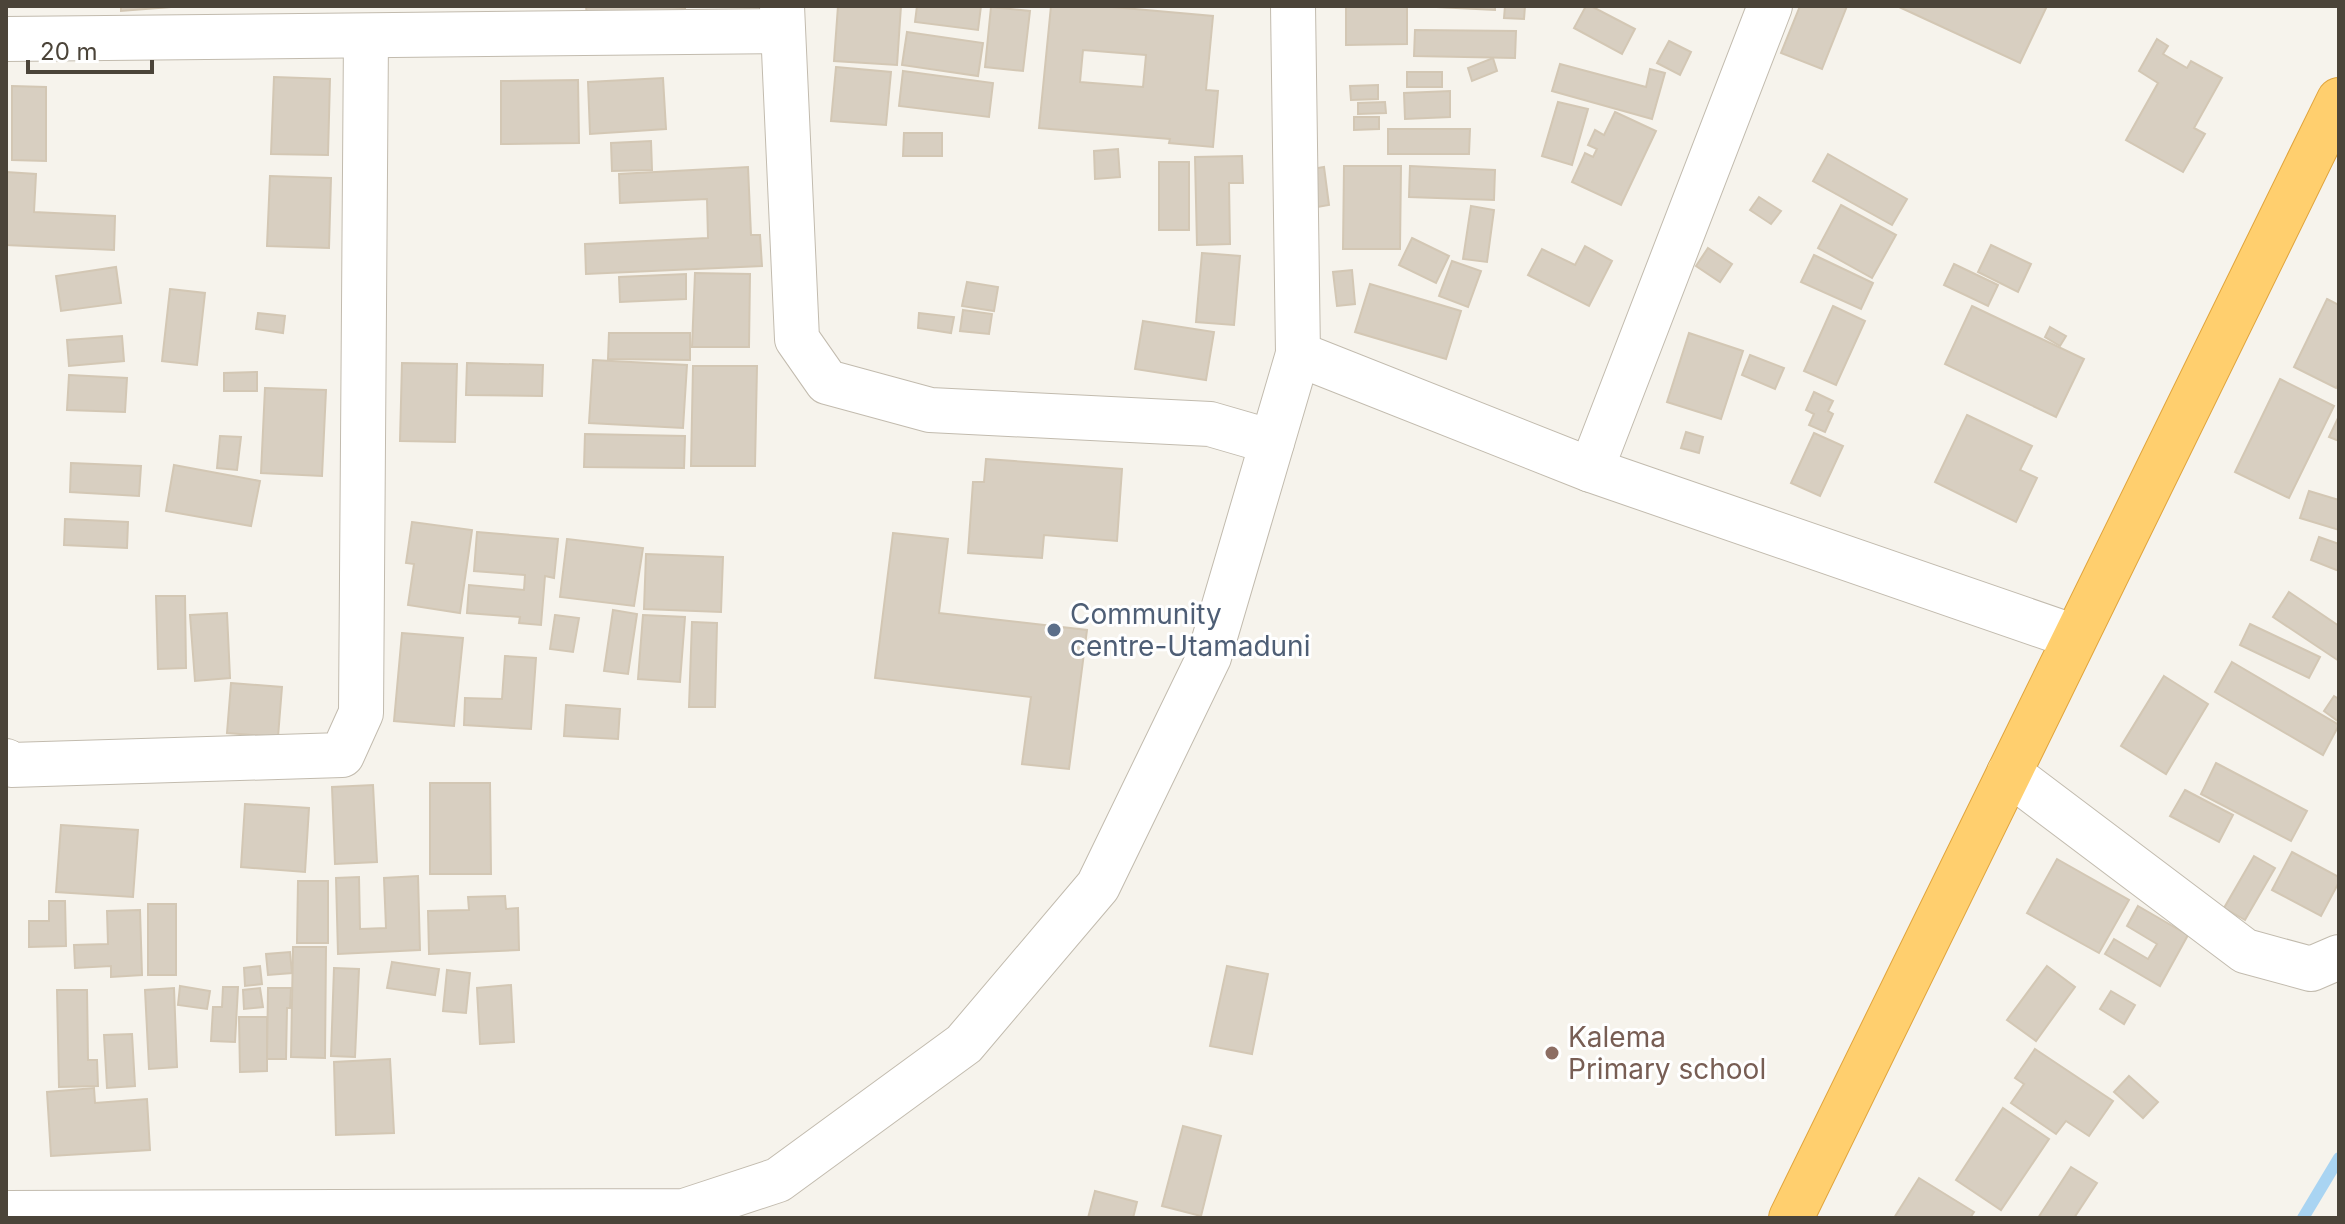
<svg xmlns="http://www.w3.org/2000/svg" width="2345" height="1224" font-family="Inter,sans-serif">
<rect width="100%" height="100%" fill="#f6f3ec"/>
<g fill="none" stroke-linecap="round" stroke-linejoin="round">
<polyline stroke="#a9d4f2" stroke-width="12" points="2303,1218 2339,1158"/>
</g>
<g fill="#d8cfc1" stroke="#d3c7b4" stroke-width="2" fill-rule="evenodd">
<polygon points="121,6 184,6 121,11"/>
<polygon points="586,6 685,6 685,9 587,17"/>
<polygon points="838,6 901,6 897,65 834,61"/>
<polygon points="917,6 981,6 978,30 915,22"/>
<path d="M1051,6H1101L1213,16L1206,90L1218,91L1213,147L1169,143L1170,139L1039,128ZM1083,50L1146,55L1143,87L1080,82Z"/>
<polygon points="1346,6 1407,6 1407,44 1346,45"/>
<polygon points="1416,6 1495,6 1495,10"/>
<polygon points="1505,6 1525,6 1524,19 1504,18"/>
<polygon points="1586,6 1591,6 1635,29 1622,54 1574,28"/>
<polygon points="1800,6 1847,6 1822,69 1781,53"/>
<polygon points="1897,6 2047,6 2020,63"/>
<polygon points="991,7 1030,11 1023,71 985,67"/>
<polygon points="1415,30 1516,31 1515,58 1414,56"/>
<polygon points="907,32 983,43 978,76 902,65"/>
<polygon points="2157,39 2168,46 2163,54 2187,68 2191,61 2222,78 2194,128 2205,134 2183,172 2126,140 2158,83 2139,71"/>
<polygon points="1669,41 1691,52 1680,75 1657,63"/>
<polygon points="1493,58 1497,71 1472,81 1468,68"/>
<polygon points="1560,64 1646,87 1650,69 1665,73 1652,119 1552,91"/>
<polygon points="836,67 891,72 886,125 831,121"/>
<polygon points="903,71 993,83 989,117 899,106"/>
<rect x="1407" y="72" width="35" height="15"/>
<polygon points="274,77 330,79 328,155 271,154"/>
<polygon points="663,78 666,129 590,134 588,82"/>
<polygon points="578,80 579,143 501,144 501,81"/>
<polygon points="1378,85 1378,99 1351,100 1350,86"/>
<polygon points="12,86 46,87 46,161 12,160"/>
<polygon points="1450,91 1450,117 1405,119 1404,93"/>
<polygon points="1385,102 1386,113 1358,114 1358,103"/>
<polygon points="1558,102 1588,109 1572,165 1542,156"/>
<polygon points="1615,112 1656,131 1621,205 1572,182 1585,153 1593,157 1597,149 1588,145 1595,130 1604,135"/>
<polygon points="1354,117 1379,117 1379,129 1354,130"/>
<polygon points="1388,129 1470,129 1469,154 1388,154"/>
<polygon points="904,133 942,133 942,156 903,156"/>
<polygon points="651,141 652,170 612,171 611,143"/>
<polygon points="1118,149 1120,177 1095,179 1094,151"/>
<polygon points="1828,154 1907,199 1892,225 1813,181"/>
<polygon points="1242,156 1243,183 1229,183 1230,244 1197,245 1195,157"/>
<rect x="1159" y="162" width="30" height="68"/>
<polygon points="1344,166 1401,166 1400,249 1343,249"/>
<polygon points="1410,166 1495,170 1494,200 1409,197"/>
<polygon points="748,167 751,235 760,235 762,266 586,274 585,244 708,238 707,199 620,203 619,174"/>
<polygon points="1324,167 1329,205 1311,208 1306,170"/>
<polygon points="6,172 36,174 34,212 115,216 114,250 6,245"/>
<polygon points="270,176 331,178 329,248 267,246"/>
<polygon points="1759,197 1781,211 1771,224 1750,210"/>
<polygon points="1841,205 1896,235 1872,278 1818,248"/>
<polygon points="1471,206 1494,210 1487,262 1463,259"/>
<polygon points="1412,238 1449,256 1436,283 1399,265"/>
<polygon points="1991,245 2031,264 2018,292 1978,272"/>
<polygon points="1585,246 1612,261 1589,306 1528,275 1542,249 1575,265"/>
<polygon points="1708,248 1732,264 1720,282 1696,266"/>
<polygon points="1202,253 1240,256 1234,325 1196,322"/>
<polygon points="1814,255 1873,283 1861,309 1801,282"/>
<polygon points="1452,261 1481,271 1468,307 1439,296"/>
<polygon points="1954,264 1998,285 1988,306 1944,285"/>
<polygon points="116,267 121,303 61,311 56,276"/>
<polygon points="1352,270 1355,304 1337,306 1333,272"/>
<polygon points="695,273 750,274 749,347 692,347"/>
<polygon points="686,274 686,299 620,302 619,277"/>
<polygon points="967,282 998,287 994,311 962,306"/>
<polygon points="1370,284 1461,311 1446,359 1355,332"/>
<polygon points="170,289 205,293 197,365 162,361"/>
<polygon points="2327,299 2339,305 2339,383 2336,388 2294,367"/>
<polygon points="1833,306 1865,321 1836,385 1804,371"/>
<polygon points="1972,306 2084,359 2056,417 1945,364"/>
<polygon points="963,310 992,314 989,334 960,331"/>
<polygon points="258,313 285,316 283,333 256,329"/>
<polygon points="919,313 954,317 951,333 918,328"/>
<polygon points="1143,321 1214,332 1206,380 1135,369"/>
<polygon points="2050,327 2066,336 2060,346 2045,337"/>
<polygon points="609,333 690,333 690,360 608,359"/>
<polygon points="1689,333 1743,351 1721,419 1667,402"/>
<polygon points="122,336 124,361 69,366 67,340"/>
<polygon points="1750,355 1784,368 1775,389 1742,375"/>
<polygon points="593,360 687,365 683,428 589,423"/>
<polygon points="402,363 457,364 455,442 400,441"/>
<polygon points="467,363 543,365 542,396 466,395"/>
<polygon points="693,366 757,366 755,466 691,466"/>
<polygon points="257,372 257,391 224,391 224,373"/>
<polygon points="69,375 127,378 125,412 67,410"/>
<polygon points="2280,379 2334,406 2289,498 2235,472"/>
<polygon points="265,388 326,390 322,476 261,473"/>
<polygon points="1814,392 1833,401 1828,411 1833,414 1825,432 1809,425 1814,414 1806,410"/>
<polygon points="1967,415 2032,446 2020,470 2037,478 2016,522 1935,482"/>
<polygon points="2339,416 2339,441 2329,437"/>
<polygon points="1686,432 1703,437 1699,453 1681,448"/>
<polygon points="1814,433 1843,446 1820,496 1791,483"/>
<polygon points="585,434 685,436 684,468 584,467"/>
<polygon points="220,436 241,437 237,470 217,468"/>
<polygon points="986,459 1122,469 1117,541 1044,535 1042,558 968,553 973,482 984,482"/>
<polygon points="71,463 141,466 139,496 70,492"/>
<polygon points="174,465 260,481 251,526 166,511"/>
<polygon points="2309,491 2339,500 2339,530 2300,518"/>
<polygon points="65,519 128,522 127,548 64,545"/>
<polygon points="412,522 472,530 460,613 408,605 414,564 406,563"/>
<polygon points="477,532 558,539 554,578 545,576 541,625 519,623 520,617 467,613 469,585 524,590 525,575 474,571"/>
<polygon points="893,533 948,539 939,613 1087,630 1069,769 1022,764 1031,697 875,678"/>
<polygon points="2319,537 2339,544 2339,571 2311,560"/>
<polygon points="567,539 643,548 634,606 560,597"/>
<polygon points="646,554 723,557 721,612 644,609"/>
<polygon points="2289,592 2339,626 2339,661 2273,617"/>
<polygon points="156,596 185,596 186,668 158,669"/>
<polygon points="613,610 637,614 628,674 604,671"/>
<polygon points="227,613 230,678 195,681 190,615"/>
<polygon points="555,615 579,618 573,652 550,649"/>
<polygon points="643,615 685,617 680,682 638,679"/>
<polygon points="692,622 717,623 715,707 689,707"/>
<polygon points="2250,624 2320,657 2309,678 2240,645"/>
<polygon points="402,633 463,638 454,726 394,721"/>
<polygon points="505,656 536,658 531,729 464,725 465,698 502,699"/>
<polygon points="2232,662 2339,725 2323,755 2215,692"/>
<polygon points="2164,676 2208,704 2166,774 2121,746"/>
<polygon points="231,683 282,687 278,737 227,733"/>
<polygon points="2334,696 2339,699 2339,722 2324,711"/>
<polygon points="566,705 620,709 618,739 564,736"/>
<polygon points="2216,763 2307,811 2291,841 2201,794"/>
<polygon points="430,783 490,783 491,874 430,874"/>
<polygon points="373,785 377,862 335,864 332,787"/>
<polygon points="2185,790 2233,815 2219,842 2170,816"/>
<polygon points="245,804 309,808 305,872 241,867"/>
<polygon points="61,825 138,830 133,897 56,892"/>
<polygon points="2292,852 2339,877 2339,882 2321,916 2272,890"/>
<polygon points="2254,856 2275,868 2245,920 2224,908"/>
<polygon points="2057,859 2129,900 2099,953 2027,913"/>
<polygon points="418,876 420,950 338,954 336,878 359,877 360,929 386,928 384,878"/>
<polygon points="298,881 328,881 328,943 297,943"/>
<polygon points="505,896 506,909 518,908 519,950 429,954 428,911 469,910 468,897"/>
<polygon points="49,901 65,901 66,946 29,947 29,921 49,921"/>
<rect x="148" y="904" width="28" height="71"/>
<polygon points="2138,906 2188,935 2160,986 2105,954 2114,939 2148,959 2157,944 2127,926"/>
<polygon points="140,910 142,975 111,977 111,966 75,968 74,945 108,944 107,911"/>
<polygon points="293,947 326,947 325,1058 291,1057"/>
<polygon points="290,952 292,973 268,975 266,954"/>
<polygon points="392,962 439,969 435,995 387,988"/>
<polygon points="260,966 262,984 245,986 244,968"/>
<polygon points="1227,966 1268,974 1252,1054 1210,1046"/>
<polygon points="2047,966 2075,987 2036,1041 2007,1020"/>
<polygon points="334,968 359,969 355,1057 331,1056"/>
<polygon points="447,970 470,973 466,1013 443,1011"/>
<polygon points="511,985 514,1042 480,1044 477,988"/>
<polygon points="180,986 210,991 207,1009 178,1005"/>
<polygon points="223,987 238,987 235,1042 211,1041 213,1007 222,1007"/>
<polygon points="174,988 177,1067 149,1069 145,990"/>
<polygon points="260,988 263,1007 244,1009 243,990"/>
<polygon points="268,988 291,988 290,1008 287,1008 286,1059 267,1059"/>
<polygon points="57,990 87,990 88,1060 97,1060 98,1086 59,1087"/>
<polygon points="2111,991 2135,1005 2124,1024 2100,1009"/>
<polygon points="239,1017 267,1017 267,1071 240,1072"/>
<polygon points="132,1034 135,1086 107,1088 104,1035"/>
<polygon points="2035,1049 2113,1101 2089,1136 2066,1121 2056,1134 2011,1103 2024,1084 2015,1078"/>
<polygon points="390,1059 394,1133 336,1135 334,1062"/>
<polygon points="2129,1076 2158,1102 2143,1118 2114,1092"/>
<polygon points="94,1088 95,1103 147,1099 150,1150 51,1156 47,1092"/>
<polygon points="2003,1108 2049,1139 2001,1210 1956,1180"/>
<polygon points="1183,1126 1221,1136 1201,1216 1162,1206"/>
<polygon points="2071,1167 2097,1183 2074,1218 2038,1218"/>
<polygon points="1919,1178 1974,1212 1970,1218 1894,1218"/>
<polygon points="1095,1191 1137,1202 1133,1218 1088,1218"/>
</g>
<g fill="none" stroke-linecap="round" stroke-linejoin="round">
<g stroke="#c2bbae" stroke-width="46">
<g id="minor">
<polyline points="782,6 797,339 827,382 930,410 1210,424 1272,442"/>
<polyline points="1293,6 1298,354 1591,470 2075,637"/>
<polyline points="6,39 782,31"/>
<polyline points="1591,470 1770,6"/>
<polyline points="6,761 11,765 342,755 361,713 366,36"/>
<polyline points="2009,773 2245,951 2311,969 2339,957"/>
<polyline points="6,1213 684,1211 778,1180 964,1044 1098,886 1209,657 1298,354"/>
</g>
</g>
<g stroke="#e0a43c" stroke-width="46">
<polyline id="highway" points="1791,1218 2339,100"/>
</g>
<use href="#minor" stroke="#fff" stroke-width="44"/>
<use href="#highway" stroke="#ffcf6e" stroke-width="44"/>
</g>
<circle fill="#5c6f8a" stroke="#fff" stroke-width="3" cx="1054" cy="630" r="8"/>
<circle fill="#8d6e63" stroke="#fff" stroke-width="3" cx="1552" cy="1053" r="8"/>
<g text-anchor="middle" dominant-baseline="central" stroke-width="6" stroke-linejoin="round" paint-order="stroke">
<g font-size="28" fill="#4e5e75" stroke="#fff" text-anchor="start">
<text x="1070" y="614">Community<tspan x="1070" dy="32">centre-Utamaduni</tspan></text>
</g>
<g font-size="28" fill="#785e54" stroke="#fff" text-anchor="start">
<text x="1568" y="1037">Kalema<tspan x="1568" dy="32">Primary school</tspan></text>
</g>
</g>
<rect width="2345" height="1224" fill="none" stroke="#4b4439" stroke-width="16"/>
<path d="M28 60v12h124v-12" fill="none" stroke="#4b4439" stroke-width="4"/>
<text x="40" y="60" font-size="24" fill="#4b4439" stroke="#ffffff" stroke-width="6" paint-order="stroke">20 m</text>
</svg>
